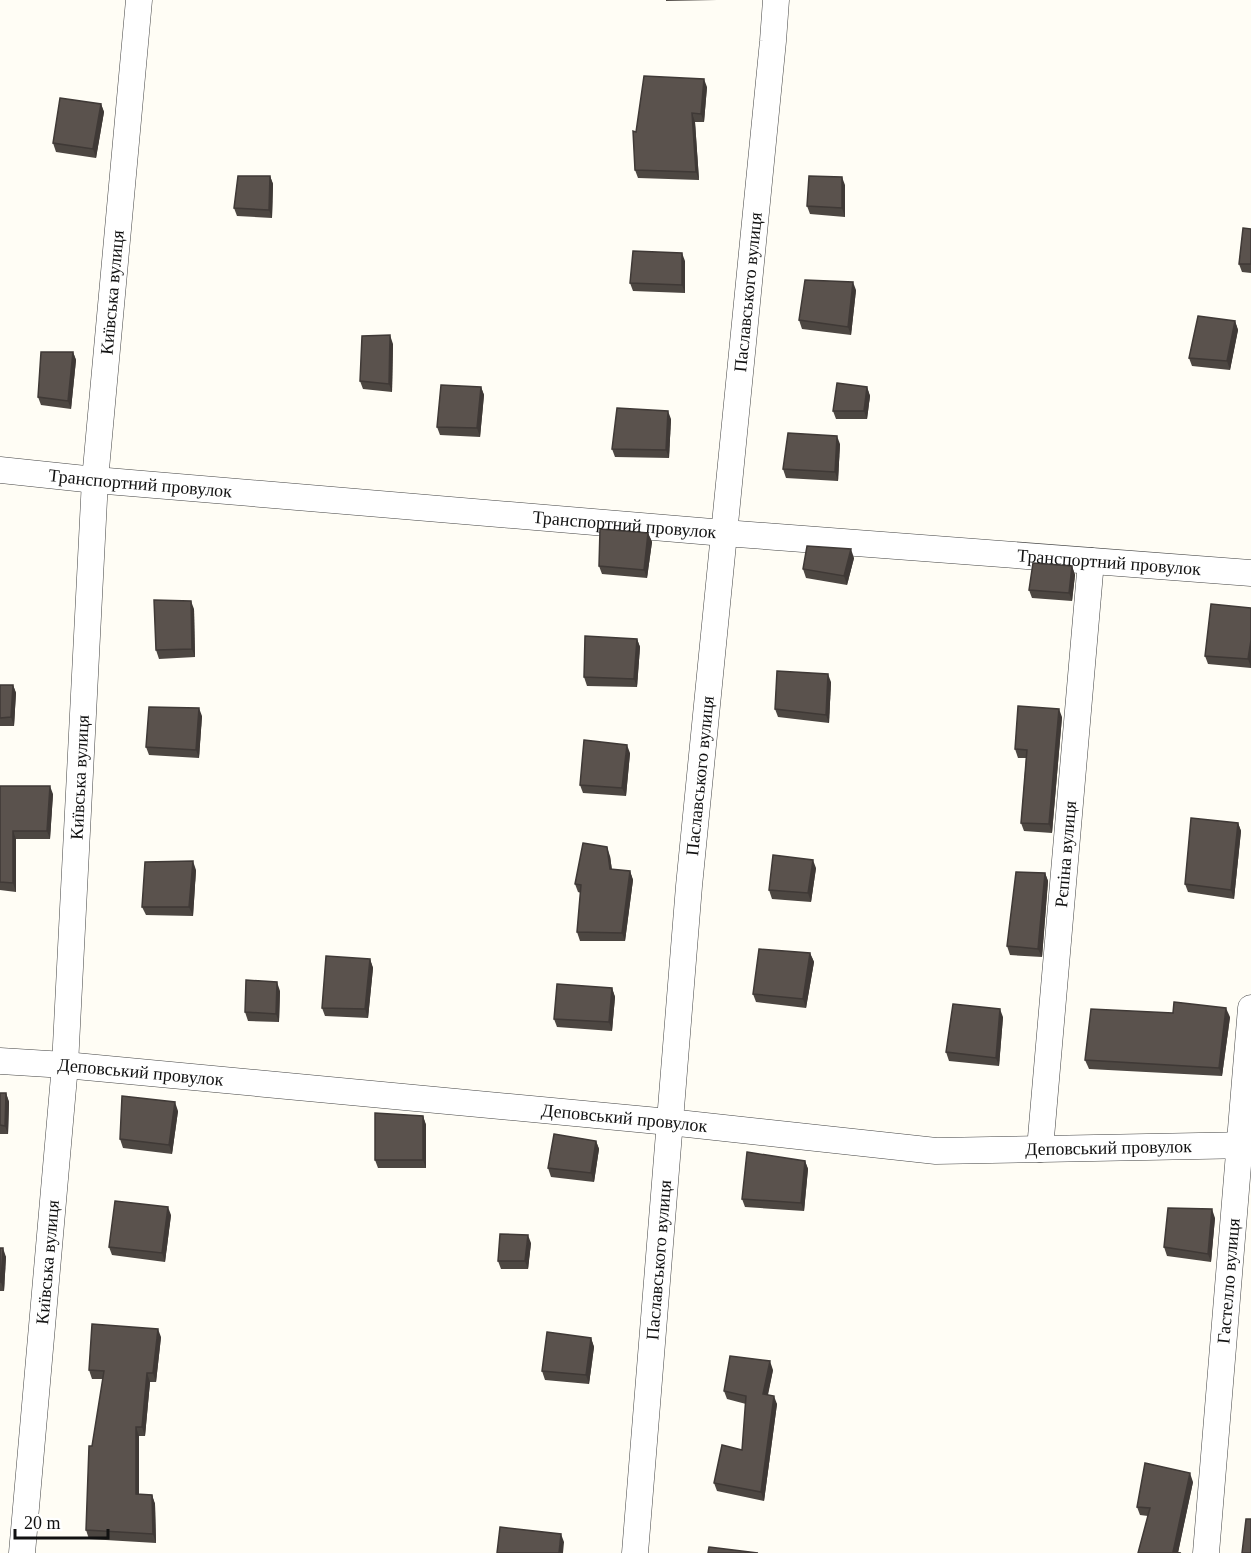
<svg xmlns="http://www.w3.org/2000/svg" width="1251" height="1553" font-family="Georgia,serif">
<rect width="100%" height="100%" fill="#fffdf5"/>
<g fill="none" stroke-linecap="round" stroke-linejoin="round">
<g stroke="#444" stroke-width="27">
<g id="minor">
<path id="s1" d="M0,470L95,480L724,533L1251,573"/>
<path id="s2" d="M0,1061L65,1065L669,1122L936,1151L1251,1145"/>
<path id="s3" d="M1040,1149L1091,561"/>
<path id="s4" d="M22,1553L65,1065L95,480L139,0"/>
<path id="s5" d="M635,1553L689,886L773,41L776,0"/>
<path id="s6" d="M1206,1553L1251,1008"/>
</g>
</g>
<use href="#minor" stroke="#fff" stroke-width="26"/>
</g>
<g fill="#4d4742">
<polygon points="666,0 717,0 666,1"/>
<polygon points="707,87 704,122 695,122 699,180 638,178 635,170 636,132"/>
<polygon points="101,104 104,112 96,158 56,152 53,143"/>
<polygon points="270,176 273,184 272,218 237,216 234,208"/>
<polygon points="845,185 845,217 810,214 807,206"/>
<polygon points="1251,229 1251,273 1242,272 1239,264"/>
<polygon points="685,261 685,293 633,291 630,283"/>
<polygon points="856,290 851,335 802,329 799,320"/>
<polygon points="1235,321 1238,330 1230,370 1192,366 1189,358"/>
<polygon points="393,344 392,392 363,389 360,381"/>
<polygon points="73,352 76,360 71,409 41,405 38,397"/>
<polygon points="481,387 484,395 480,437 440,435 437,427"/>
<polygon points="867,387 870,396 867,419 836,419 833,411"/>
<polygon points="671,419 669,458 615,457 612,449"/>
<polygon points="840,444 838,481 786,478 783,469"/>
<polygon points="648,533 652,542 647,578 602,574 599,566"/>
<polygon points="854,558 847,585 806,578 803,569"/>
<polygon points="1072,566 1075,575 1072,601 1032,598 1029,590"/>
<polygon points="1251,608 1251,668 1208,664 1205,656"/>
<polygon points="194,609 195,657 159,659 156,650"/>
<polygon points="637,639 640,647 637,687 587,686 584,677"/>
<polygon points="831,682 829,723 778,717 775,709"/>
<polygon points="0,685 13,685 16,693 14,726 0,726"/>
<polygon points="202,716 199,758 149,755 146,747"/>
<polygon points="1062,717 1052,833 1024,831 1021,823 1026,758 1018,758 1015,749"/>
<polygon points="630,753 626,796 583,793 580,785"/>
<polygon points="0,786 53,794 50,839 16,839 16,892 0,890"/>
<polygon points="1238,823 1241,831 1234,899 1188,892 1185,884"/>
<polygon points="610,856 612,870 630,871 633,880 625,941 580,941 577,932 581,893 578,892 575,884"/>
<polygon points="816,868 811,902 772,899 769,890"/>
<polygon points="196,870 193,916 146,915 142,907"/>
<polygon points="1045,873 1048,881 1042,957 1010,955 1007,946"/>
<polygon points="810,953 814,962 806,1008 756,1002 753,994"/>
<polygon points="370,959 373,968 368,1018 325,1016 322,1008"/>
<polygon points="612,988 615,997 612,1031 557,1027 554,1019"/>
<polygon points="280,991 279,1022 248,1021 245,1012"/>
<polygon points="1003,1017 999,1066 949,1061 946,1052"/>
<polygon points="1230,1017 1222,1076 1089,1069 1085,1060"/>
<polygon points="0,1093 6,1093 9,1102 8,1134 0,1134"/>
<polygon points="178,1111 172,1154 123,1148 120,1139"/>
<polygon points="423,1116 426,1125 426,1168 378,1168 375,1160"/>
<polygon points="596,1141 599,1149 594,1182 551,1177 548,1168"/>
<polygon points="805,1161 808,1169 804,1211 745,1207 742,1199"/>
<polygon points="171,1215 165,1262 112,1255 109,1247"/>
<polygon points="1215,1218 1211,1262 1167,1256 1164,1247"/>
<polygon points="531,1243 528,1269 501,1269 498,1261"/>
<polygon points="0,1248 6,1257 4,1291 0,1291"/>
<polygon points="161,1337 156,1382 150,1382 145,1436 139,1436 139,1494 152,1495 155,1504 156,1543 89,1539 86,1530 92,1446 103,1379 92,1379 89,1370"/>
<polygon points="591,1338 594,1347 589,1384 545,1380 542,1371"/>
<polygon points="773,1370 768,1395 777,1404 764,1501 717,1491 714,1483 742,1450 746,1404 727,1399 724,1391"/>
<polygon points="1193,1482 1178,1552 1138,1553 1148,1516 1140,1515 1137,1507"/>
</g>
<g fill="#3f3936">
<polygon points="704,79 707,87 704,122 701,114"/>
<polygon points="101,104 104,112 96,158 93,149"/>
<polygon points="692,113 695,122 699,180 696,172"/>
<polygon points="270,176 273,184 272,218 269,210"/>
<polygon points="842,177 845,185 845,217 842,208"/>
<polygon points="682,253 685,261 685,293 682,285"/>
<polygon points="853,282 856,290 851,335 848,327"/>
<polygon points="1235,321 1238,330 1230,370 1227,361"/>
<polygon points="390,335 393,344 392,392 389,384"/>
<polygon points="73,352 76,360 71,409 68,401"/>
<polygon points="481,387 484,395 480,437 477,428"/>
<polygon points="867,387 870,396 867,419 864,411"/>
<polygon points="668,411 671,419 669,458 666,450"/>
<polygon points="837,436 840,444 838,481 835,472"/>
<polygon points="648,533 652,542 647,578 644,570"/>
<polygon points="851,549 854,558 847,585 844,576"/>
<polygon points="1072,566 1075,575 1072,601 1069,593"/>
<polygon points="191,601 194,609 195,657 192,649"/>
<polygon points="637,639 640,647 637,687 634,679"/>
<polygon points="1251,640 1251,667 1248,659"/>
<polygon points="828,674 831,682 829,723 826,715"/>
<polygon points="13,685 16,693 14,726 11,717"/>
<polygon points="199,708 202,716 199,758 196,750"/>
<polygon points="1059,709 1062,717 1052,833 1049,824"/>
<polygon points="627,745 630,753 626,796 622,788"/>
<polygon points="50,786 53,794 50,839 47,831"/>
<polygon points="1238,823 1241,831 1234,899 1231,890"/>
<polygon points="13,831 16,839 16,892 13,883"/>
<polygon points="607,847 610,856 613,878 610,869"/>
<polygon points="813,860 816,868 811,902 808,893"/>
<polygon points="193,861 196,870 193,916 189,907"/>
<polygon points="630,871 633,880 625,941 622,933"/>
<polygon points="1045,873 1048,881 1042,957 1038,949"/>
<polygon points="810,953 814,962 806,1008 803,999"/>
<polygon points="370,959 373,968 368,1018 365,1009"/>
<polygon points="277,982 280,991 279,1022 276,1014"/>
<polygon points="612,988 615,997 612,1031 609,1022"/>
<polygon points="1226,1008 1230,1017 1222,1076 1219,1068"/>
<polygon points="1000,1009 1003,1017 999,1066 996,1058"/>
<polygon points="6,1093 9,1102 8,1134 5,1126"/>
<polygon points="175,1102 178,1111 172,1154 169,1145"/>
<polygon points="423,1116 426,1125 426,1168 423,1160"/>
<polygon points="596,1141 599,1149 594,1182 591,1173"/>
<polygon points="805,1161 808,1169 804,1211 801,1203"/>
<polygon points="168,1207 171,1215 165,1262 162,1253"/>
<polygon points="1212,1209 1215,1218 1211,1262 1208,1254"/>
<polygon points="528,1235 531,1243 528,1269 525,1261"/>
<polygon points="3,1248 6,1257 4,1291 1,1282"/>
<polygon points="158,1329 161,1337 156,1382 153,1373"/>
<polygon points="591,1338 594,1347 589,1384 586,1375"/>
<polygon points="770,1361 773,1370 766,1402 763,1394"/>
<polygon points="147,1373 150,1382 145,1436 142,1427"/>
<polygon points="774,1396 777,1404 764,1501 761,1492"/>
<polygon points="136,1427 139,1436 139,1503 136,1494"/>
<polygon points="1190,1473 1193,1482 1178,1553 1173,1552"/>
<polygon points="152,1495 155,1504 156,1543 153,1534"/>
<polygon points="561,1534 564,1542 563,1553 559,1553"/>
</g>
<g fill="#5a524d" stroke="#3f3936" stroke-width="1.5">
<polygon points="644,76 704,79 701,114 692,113 696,172 635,170 633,131 636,132"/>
<polygon points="60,98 101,104 93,149 53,143"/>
<polygon points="238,176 270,176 269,210 234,208"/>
<polygon points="809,176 842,177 842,208 807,206"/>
<polygon points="1243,228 1251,229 1251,264 1239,264"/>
<polygon points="633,251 682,253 682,285 630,283"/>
<polygon points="805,280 853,282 848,327 799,320"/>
<polygon points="1198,316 1235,321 1227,361 1189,358"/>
<polygon points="390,335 389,384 360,381 362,336"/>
<polygon points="41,352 73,352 68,401 38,397"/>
<polygon points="837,383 867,387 864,411 833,411"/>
<polygon points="441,385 481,387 477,428 437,427"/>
<polygon points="617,408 668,411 666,450 612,449"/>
<polygon points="788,433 837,436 835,472 783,469"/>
<polygon points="600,529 648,533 644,570 599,566"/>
<polygon points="807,546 851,549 844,576 803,569"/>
<polygon points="1033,563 1072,566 1069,593 1029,590"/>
<polygon points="154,600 191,601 192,649 156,650"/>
<polygon points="1211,604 1251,608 1251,640 1248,659 1205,656"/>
<polygon points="585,636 637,639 634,679 584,677"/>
<polygon points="777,671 828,674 826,715 775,709"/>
<polygon points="0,685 13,685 11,717 0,718"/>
<polygon points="1018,706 1059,709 1049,824 1021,823 1027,750 1015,749"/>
<polygon points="149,707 199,708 196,750 146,747"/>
<polygon points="584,740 627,745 622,788 580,785"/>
<polygon points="0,786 50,786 47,831 13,831 13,883 0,882"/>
<polygon points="1191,818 1238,823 1231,890 1185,884"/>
<polygon points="583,843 607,847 610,869 630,871 622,933 577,932 581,885 575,884"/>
<polygon points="773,855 813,860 808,893 769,890"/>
<polygon points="193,861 189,907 142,907 145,862"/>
<polygon points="1016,872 1045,873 1038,949 1007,946"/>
<polygon points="759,949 810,953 803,999 753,994"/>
<polygon points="326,956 370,959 365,1009 322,1008"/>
<polygon points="246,980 277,982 276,1014 245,1012"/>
<polygon points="557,984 612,988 609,1022 554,1019"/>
<polygon points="1174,1002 1226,1008 1219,1068 1085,1060 1091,1009 1173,1013"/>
<polygon points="953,1004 1000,1009 996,1058 946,1052"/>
<polygon points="0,1093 6,1093 5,1126 0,1125"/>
<polygon points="122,1096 175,1102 169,1145 120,1139"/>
<polygon points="375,1113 423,1116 423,1160 375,1160"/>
<polygon points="554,1134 596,1141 591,1173 548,1168"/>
<polygon points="747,1152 805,1161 801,1203 742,1199"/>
<polygon points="115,1201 168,1207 162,1253 109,1247"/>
<polygon points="1168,1208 1212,1209 1208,1254 1164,1247"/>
<polygon points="500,1234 528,1235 525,1261 498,1261"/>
<polygon points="0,1248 3,1248 1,1282 0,1282"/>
<polygon points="92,1324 158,1329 153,1373 147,1373 142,1427 136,1427 136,1494 152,1495 153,1534 86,1530 89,1446 92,1446 104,1371 89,1370"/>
<polygon points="547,1332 591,1338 586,1375 542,1371"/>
<polygon points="730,1356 770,1361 763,1394 774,1396 761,1492 714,1483 722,1445 742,1450 746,1396 724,1391"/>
<polygon points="1145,1463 1190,1473 1173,1552 1181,1553 1138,1553 1150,1508 1137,1507"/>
<polygon points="1246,1519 1251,1519 1251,1553 1242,1553"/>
<polygon points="500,1527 561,1534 559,1553 497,1553"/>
<polygon points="709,1547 758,1553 708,1553"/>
</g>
<g text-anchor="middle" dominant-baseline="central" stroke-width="6" stroke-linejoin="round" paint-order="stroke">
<g font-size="18" fill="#111" stroke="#fff">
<text stroke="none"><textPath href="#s4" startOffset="1264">Київська вулиця</textPath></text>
<text stroke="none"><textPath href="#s5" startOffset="1266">Паславського вулиця</textPath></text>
<text stroke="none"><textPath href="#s1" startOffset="141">Транспортний провулок</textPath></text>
<text stroke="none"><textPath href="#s1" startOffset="627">Транспортний провулок</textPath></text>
<text stroke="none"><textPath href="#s1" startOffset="1113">Транспортний провулок</textPath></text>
<text stroke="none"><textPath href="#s4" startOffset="778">Київська вулиця</textPath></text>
<text stroke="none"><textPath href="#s5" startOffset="780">Паславського вулиця</textPath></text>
<text stroke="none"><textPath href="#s3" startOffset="296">Рєпіна вулиця</textPath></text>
<text stroke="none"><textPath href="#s2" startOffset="141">Деповський провулок</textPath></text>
<text stroke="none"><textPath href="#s2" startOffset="627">Деповський провулок</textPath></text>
<text stroke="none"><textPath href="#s2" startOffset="1113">Деповський провулок</textPath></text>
<text stroke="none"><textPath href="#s5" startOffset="294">Паславського вулиця</textPath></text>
<text stroke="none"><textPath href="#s4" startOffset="292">Київська вулиця</textPath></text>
<text stroke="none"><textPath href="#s6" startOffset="273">Гастелло вулиця</textPath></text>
</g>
</g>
<path d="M15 1529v9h93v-9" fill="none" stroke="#111111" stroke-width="3"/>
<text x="24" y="1529" font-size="18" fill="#111111" stroke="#ffffff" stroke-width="4.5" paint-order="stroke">20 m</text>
</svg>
